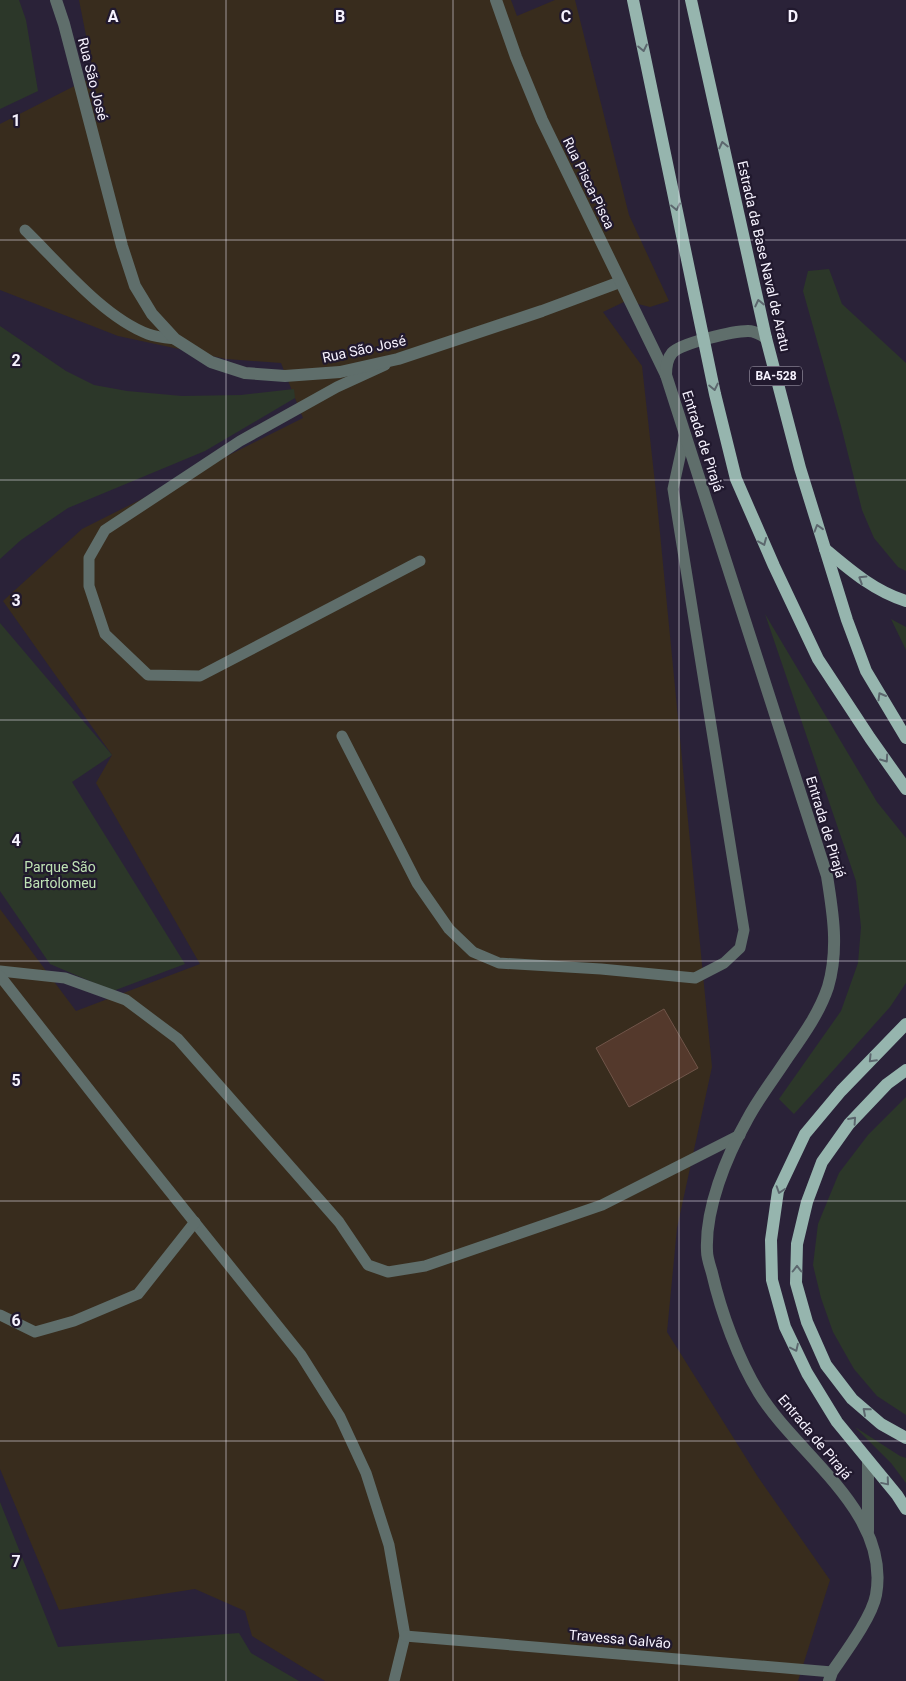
<svg xmlns="http://www.w3.org/2000/svg" width="906" height="1681" font-family="Roboto,sans-serif">
<rect width="100%" height="100%" fill="#2a2238"/>
<polygon fill="#382c1d" points="79,0 511,0 517,16 555,0 575,0 629,215 669,301 650,307 626,301 603,312 642,366 656,492 712,1067 677,1228 667,1332 758,1477 830,1580 798,1681 325,1681 252,1636 245,1611 195,1589 59,1610 0,1469 0,909 76,1011 200,964 96,783 112,755 3,601 82,529 303,418 281,363 226,359 118,336 0,290 0,124 94,76"/>
<g fill="#2c3729">
<polygon points="0,0 19,0 26,20 38,91 0,109"/>
<polygon points="829,269 842,304 906,363 906,571 898,567 874,538 862,510 841,426 803,291 808,271"/>
<polygon points="0,326 66,371 94,385 127,391 182,396 241,395 294,389 295,398 205,451 68,508 21,540 0,559"/>
<polygon points="765,614 877,802 906,838 906,983 890,1007 794,1114 779,1099 841,1011 858,963 861,927 856,881"/>
<polygon points="891,619 906,627 906,650"/>
<polygon points="0,623 112,755 72,782 185,964 113,991 50,964 0,891"/>
<polygon points="906,1097 906,1415 877,1396 854,1369 833,1332 821,1298 813,1265 818,1224 839,1173 868,1135"/>
<polygon points="855,1427 900,1456 906,1458 906,1483 891,1463"/>
<polygon points="0,1502 58,1647 239,1633 251,1653 299,1681 0,1681"/>
</g>
<polygon fill="#54392c" stroke="#705549" points="664,1009 698,1068 629,1107 596,1048"/>
<g fill="none" stroke-linecap="round" stroke-linejoin="round">
<g stroke="#5f6e6b" stroke-width="11">
<path d="M25,230C60,264 103,317 148,334C156,337 166,338 175,339"/>
<polyline points="385,365 337,387 240,441 105,530 89,558 89,586 105,634 148,675 200,676 420,561"/>
<polyline points="342,736 417,883 449,929 473,952 499,963 601,969 695,978 724,963 740,948 744,930 673,489 685,434"/>
<polyline points="0,971 65,978 126,1000 178,1039 339,1222 368,1265 388,1272 425,1266 602,1205 740,1135"/>
<polyline points="0,976 131,1143 301,1355 340,1417 366,1473 389,1545 405,1636 394,1681"/>
<polyline points="0,1315 35,1332 74,1321 138,1294 195,1222"/>
<polyline points="405,1636 832,1672"/>
</g>
<g stroke="#5f6e6b" stroke-width="12">
<polyline points="56,0 64,24 122,246 135,286 152,314 175,339 211,362 245,373 285,376 340,372 398,359 542,311 620,282"/>
<polyline points="496,0 516,57 542,120 666,375"/>
</g>
<g stroke="#5f6e6b" stroke-width="12">
<path d="M766,338C760,334 755,331 748,331C734,331 681,343 672,353C667,359 666,366 666,375L827,876C833,913 839,950 828,987C819,1014 802,1037 786,1060C773,1080 758,1099 747,1120C726,1157 705,1209 707,1251C707,1258 710,1266 712,1273C721,1312 738,1359 759,1393C797,1455 891,1512 876,1595C872,1617 845,1653 832,1672L829,1681"/>
<polyline points="868,1531 868,1461"/>
</g>
<g stroke="#96b5ae" stroke-width="12">
<polyline points="633,0 715,394 736,479 774,566 818,659 870,738 906,789"/>
<polyline points="691,0 766,338 800,468 847,620 866,671 906,738"/>
<path d="M825,549C850,570 874,591 906,601"/>
<polyline points="906,1024 841,1091 805,1134 778,1191 771,1240 772,1280 785,1327 807,1373 837,1422 897,1495 906,1509"/>
<polyline points="906,1070 887,1084 849,1124 822,1162 807,1202 797,1244 796,1283 807,1322 826,1365 852,1399 881,1424 906,1438"/>
</g>
</g>
<defs><path id="oneway-chevron" d="M-2-3.5L2.5 0L-2 3.5" fill="none" stroke-width="1.6" stroke-linecap="round" stroke-linejoin="round" transform="scale(1.25)"/></defs>
<g stroke="#5c676e">
<use href="#oneway-chevron" transform="translate(643 48) rotate(78)"/>
<use href="#oneway-chevron" transform="translate(723 145) rotate(-103)"/>
<use href="#oneway-chevron" transform="translate(676 207) rotate(78)"/>
<use href="#oneway-chevron" transform="translate(759 303) rotate(-103)"/>
<use href="#oneway-chevron" transform="translate(714 387) rotate(78)"/>
<use href="#oneway-chevron" transform="translate(818 528) rotate(-107)"/>
<use href="#oneway-chevron" transform="translate(763 542) rotate(67)"/>
<use href="#oneway-chevron" transform="translate(862 579) rotate(-148)"/>
<use href="#oneway-chevron" transform="translate(881 696) rotate(-120)"/>
<use href="#oneway-chevron" transform="translate(885 759) rotate(55)"/>
<use href="#oneway-chevron" transform="translate(872 1059) rotate(134)"/>
<use href="#oneway-chevron" transform="translate(853 1120) rotate(-48)"/>
<use href="#oneway-chevron" transform="translate(780 1190) rotate(108)"/>
<use href="#oneway-chevron" transform="translate(797 1269) rotate(-90)"/>
<use href="#oneway-chevron" transform="translate(795 1348) rotate(65)"/>
<use href="#oneway-chevron" transform="translate(866 1411) rotate(-139)"/>
<use href="#oneway-chevron" transform="translate(886 1482) rotate(50)"/>
</g>
<path fill="none" stroke="#f6f2fe" stroke-width="1" stroke-opacity="0.55" d="M226,0V1681M453,0V1681M679,0V1681M0,240H906M0,480H906M0,720H906M0,961H906M0,1201H906M0,1441H906"/>
<g text-anchor="middle" dominant-baseline="central" stroke-width="4.5" stroke-linejoin="round" paint-order="stroke">
<rect fill="#21192e" stroke="#b6b1c0" stroke-width="1" x="750" y="366.5" width="52" height="19" rx="4"/>
<g font-size="12" font-weight="bold" fill="#f6f2fe">
<text x="776" y="376">BA-528</text>
</g>
<g font-size="14" fill="#f6f2fe" stroke="#21192e">
<text transform="translate(93 79) rotate(76)">Rua São José</text>
<text transform="translate(589 183) rotate(64)">Rua Pisca-Pisca</text>
<text transform="translate(764 256) rotate(77)">Estrada da Base Naval de Aratu</text>
<text transform="translate(364 349) rotate(-12)">Rua São José</text>
<text transform="translate(703 441) rotate(72)">Entrada de Pirajá</text>
<text transform="translate(826 827) rotate(73)">Entrada de Pirajá</text>
<text transform="translate(815 1437) rotate(50)">Entrada de Pirajá</text>
<text transform="translate(620 1639) rotate(5)">Travessa Galvão</text>
</g>
<g font-size="14" fill="#bfe3b4" stroke="#21192e">
<text x="60" y="867">Parque São<tspan x="60" dy="16">Bartolomeu</tspan></text>
</g>
</g>
<g font-size="16" text-anchor="middle" font-weight="bold" fill="#f6f2fe" stroke="#21192e" stroke-width="4.5" stroke-linejoin="round" paint-order="stroke">
<text x="113" y="22">A</text>
<text x="340" y="22">B</text>
<text x="566" y="22">C</text>
<text x="793" y="22">D</text>
<text x="16" y="126">1</text>
<text x="16" y="366">2</text>
<text x="16" y="606">3</text>
<text x="16" y="846">4</text>
<text x="16" y="1086">5</text>
<text x="16" y="1326">6</text>
<text x="16" y="1567">7</text>
</g>
</svg>
